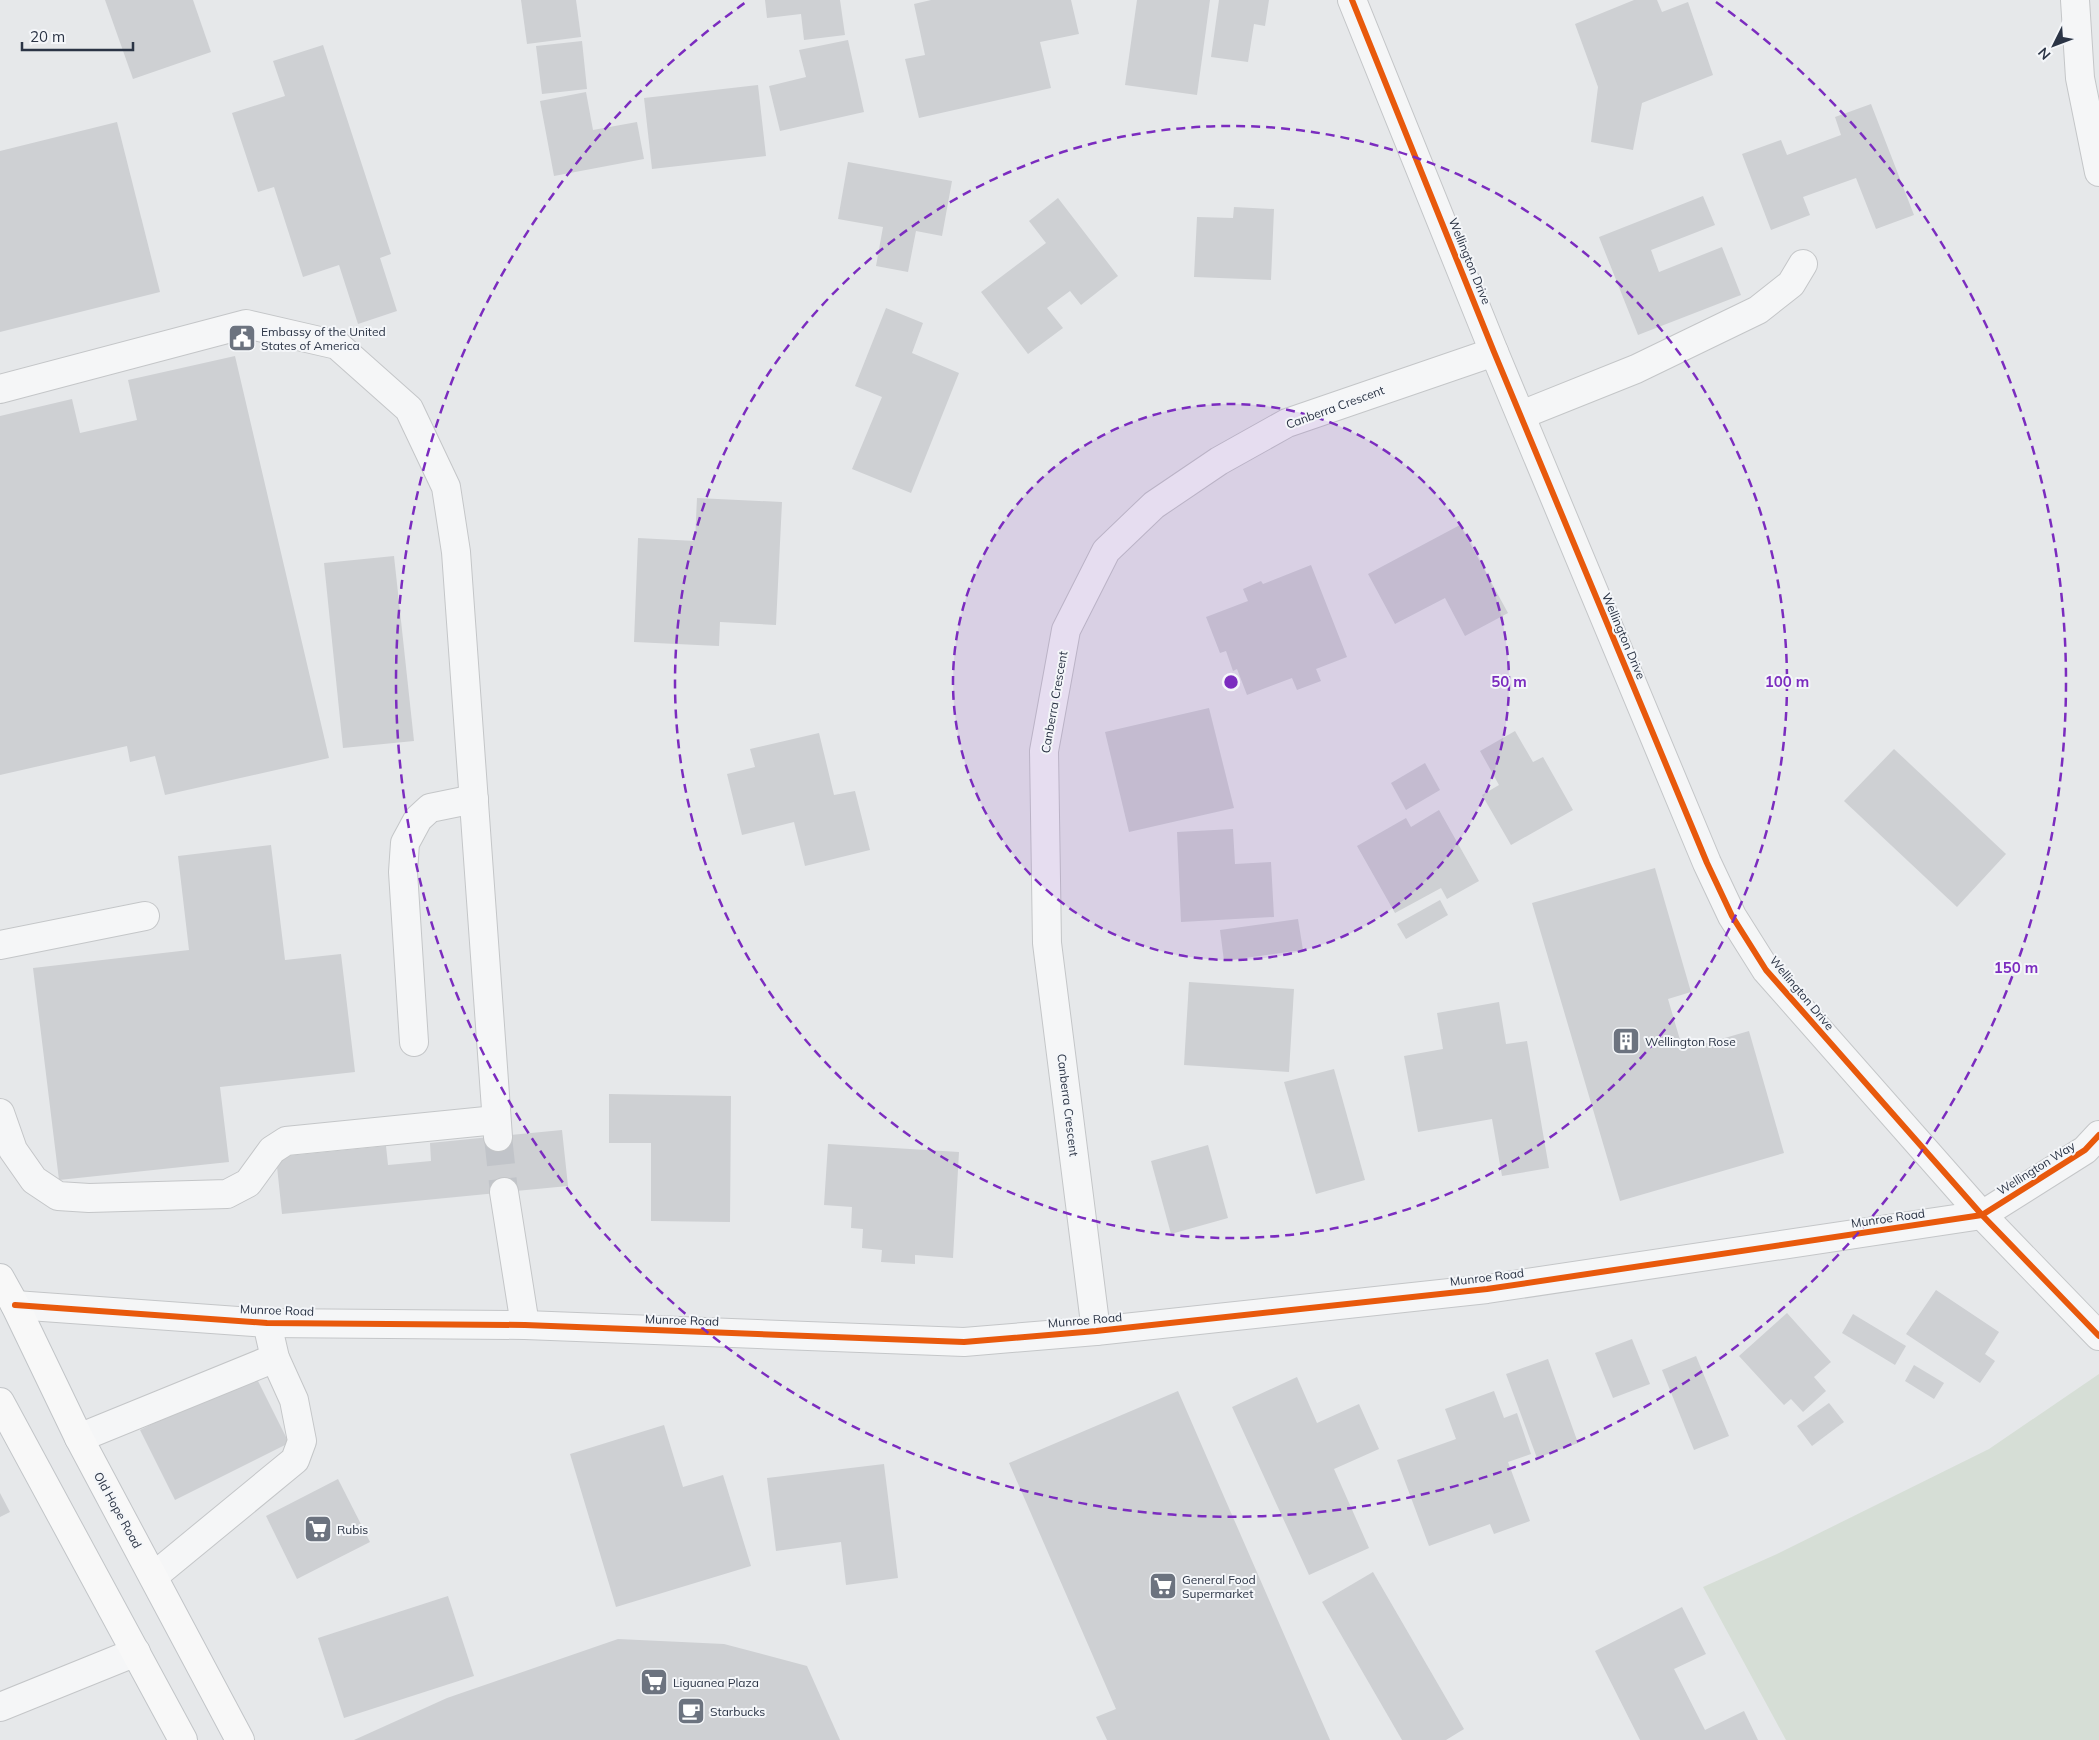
<svg xmlns="http://www.w3.org/2000/svg" width="2099" height="1740" font-family="Mulish,sans-serif">
<rect width="100%" height="100%" fill="#e6e8ea"/>
<polygon fill="#d6ded6" points="2099,1374 2099,1740 1786,1740 1703,1587 1777,1554 1989,1449"/>
<g fill="#ced0d3">
<polygon points="105,0 193,0 211,52 133,79"/>
<polygon points="521,0 576,0 581,37 527,44"/>
<polygon points="765,0 840,0 845,35 804,40 801,14 767,18"/>
<polygon points="931,0 1071,0 1079,34 1040,42 1051,88 919,118 905,59 925,55 914,4"/>
<polygon points="1137,0 1210,0 1197,95 1125,85"/>
<polygon points="1219,0 1269,0 1265,26 1254,24 1248,62 1211,57"/>
<polygon points="1634,0 1657,0 1662,12 1688,2 1713,75 1642,103 1633,150 1591,142 1598,87 1575,24"/>
<polygon points="848,40 864,112 780,131 769,86 806,77 799,50"/>
<polygon points="582,41 587,89 542,94 536,46"/>
<polygon points="323,45 391,254 380,258 397,311 358,324 339,265 303,277 274,187 258,192 232,113 285,96 273,61"/>
<polygon points="758,85 766,156 652,169 644,98"/>
<polygon points="586,92 593,130 637,122 644,159 554,176 540,101"/>
<polygon points="1871,104 1914,215 1876,229 1856,178 1803,197 1810,215 1771,230 1742,154 1781,140 1787,155 1841,135 1835,117"/>
<polygon points="117,122 160,292 0,332 0,151"/>
<polygon points="848,162 952,181 942,236 916,231 908,272 876,266 883,227 838,219"/>
<polygon points="1703,196 1715,225 1651,250 1659,272 1722,247 1741,295 1638,335 1599,237"/>
<polygon points="1058,198 1118,276 1081,305 1070,291 1047,308 1063,328 1028,354 981,292 1046,243 1029,221"/>
<polygon points="1234,207 1274,209 1271,280 1194,277 1197,217 1233,218"/>
<polygon points="886,308 923,323 912,353 959,373 911,493 852,469 882,397 855,386"/>
<polygon points="235,356 329,758 165,795 155,756 130,762 127,746 0,775 0,416 72,399 80,433 137,420 128,380"/>
<polygon points="697,498 782,502 776,625 720,622 719,646 634,642 638,538 695,541"/>
<polygon points="1460,525 1508,613 1465,636 1445,598 1395,624 1368,574"/>
<polygon points="394,556 414,741 343,748 324,563"/>
<polygon points="1311,565 1347,657 1316,669 1321,681 1297,690 1292,678 1247,695 1237,669 1233,671 1226,651 1220,653 1206,617 1248,601 1243,589 1261,581 1263,584"/>
<polygon points="1209,708 1234,808 1129,832 1105,732"/>
<polygon points="1515,731 1533,762 1543,757 1573,810 1511,845 1482,795 1499,785 1480,751"/>
<polygon points="819,733 834,795 855,791 870,850 805,866 794,822 742,835 727,774 755,767 750,749"/>
<polygon points="1894,749 2006,854 1957,907 1844,801"/>
<polygon points="1425,763 1440,790 1406,810 1391,783"/>
<polygon points="1439,810 1479,881 1447,899 1441,888 1395,913 1357,846 1406,818 1411,827"/>
<polygon points="1233,829 1235,864 1271,862 1274,917 1181,922 1177,832"/>
<polygon points="271,845 285,960 341,954 355,1072 220,1087 229,1162 59,1180 33,968 189,950 178,856"/>
<polygon points="1655,868 1691,992 1668,999 1683,1050 1749,1031 1784,1153 1620,1201 1532,903"/>
<polygon points="1440,900 1448,915 1406,939 1397,924"/>
<polygon points="1298,919 1303,950 1224,961 1220,930"/>
<polygon points="1189,982 1294,989 1289,1072 1184,1065"/>
<polygon points="1499,1002 1506,1044 1527,1041 1549,1168 1502,1176 1492,1119 1418,1132 1404,1056 1443,1049 1437,1013"/>
<polygon points="1334,1069 1365,1180 1316,1194 1284,1082"/>
<polygon points="609,1094 731,1096 730,1222 651,1221 651,1143 609,1143"/>
<polygon points="562,1130 568,1186 282,1214 276,1157 386,1146 388,1165 431,1161 430,1143"/>
<polygon points="828,1144 959,1152 953,1258 915,1255 915,1264 881,1262 882,1250 862,1248 863,1229 851,1228 852,1207 824,1205"/>
<polygon points="1208,1145 1228,1218 1171,1234 1151,1161"/>
<polygon points="1936,1290 1999,1332 1985,1354 1995,1361 1980,1383 1906,1334"/>
<polygon points="1787,1313 1831,1362 1814,1377 1826,1391 1803,1412 1791,1399 1784,1405 1739,1356"/>
<polygon points="1853,1314 1906,1346 1895,1365 1842,1333"/>
<polygon points="1632,1339 1650,1384 1613,1398 1595,1353"/>
<polygon points="1696,1356 1729,1436 1694,1450 1662,1370"/>
<polygon points="1548,1359 1578,1443 1537,1458 1506,1374"/>
<polygon points="1914,1365 1944,1383 1934,1399 1905,1381"/>
<polygon points="254,1373 289,1443 175,1500 140,1430"/>
<polygon points="1297,1377 1317,1423 1359,1404 1379,1449 1334,1469 1369,1548 1309,1575 1232,1407"/>
<polygon points="1178,1391 1330,1740 1107,1740 1096,1717 1116,1709 1009,1463"/>
<polygon points="1494,1391 1504,1418 1517,1413 1531,1454 1508,1462 1530,1521 1494,1534 1490,1524 1429,1546 1397,1460 1456,1439 1445,1409"/>
<polygon points="1829,1403 1844,1422 1812,1446 1797,1426"/>
<polygon points="664,1425 683,1487 723,1475 751,1566 616,1607 570,1454"/>
<polygon points="884,1464 898,1578 846,1585 841,1542 776,1551 767,1478"/>
<polygon points="338,1479 370,1542 297,1579 266,1516"/>
<polygon points="0,1493 10,1512 0,1517"/>
<polygon points="1373,1572 1464,1729 1446,1740 1402,1740 1322,1602"/>
<polygon points="448,1596 474,1676 344,1718 318,1638"/>
<polygon points="1682,1607 1706,1654 1674,1669 1705,1730 1744,1711 1758,1740 1640,1740 1595,1651"/>
<polygon points="618,1639 724,1644 807,1666 840,1740 354,1740 447,1698"/>
</g>
<g fill="none" stroke-linecap="round" stroke-linejoin="round">
<polyline stroke="#c1c4c9" stroke-width="28" stroke-dasharray="28 14" stroke-linecap="butt" points="498,1137 504,1192"/>
<g stroke="#c4c6c8" stroke-width="30">
<g id="minor">
<polyline points="1352,0 1494,352 1707,863 1732,916 1766,970 1982,1215 2099,1336"/>
<polyline points="2075,0 2080,78 2099,172"/>
<polyline points="0,389 246,324 337,345 409,409 446,487 456,552 498,1137"/>
<polyline points="1521,415 1636,369 1758,310 1791,284 1803,264"/>
<polyline points="0,945 145,916"/>
<polyline points="414,1042 403,872 405,843 418,819 430,808 474,799"/>
<polyline points="0,1113 13,1150 34,1180 58,1196 89,1198 227,1194 248,1183 272,1150 286,1141 496,1120"/>
<polyline points="504,1192 525,1325"/>
<polyline points="15,1305 267,1323 525,1325 964,1342 1096,1331 1487,1289 1982,1215 2085,1150 2099,1135"/>
<polyline points="1096,1331 1047,943 1044,751 1066,630 1106,551 1154,505 1219,461 1287,423 1494,352"/>
<polyline points="79,1438 275,1358"/>
<polyline points="154,1576 295,1460 302,1441 294,1400 275,1358 267,1323"/>
<polyline points="0,1707 136,1652"/>
</g>
</g>
<g stroke="#c2c5c8" stroke-width="30">
<g id="major">
<polyline points="0,1278 15,1305 79,1438 240,1740"/>
<polyline points="0,1402 183,1740"/>
</g>
</g>
<use href="#minor" stroke="#f5f6f7" stroke-width="28"/>
<use href="#major" stroke="#f8f8f8" stroke-width="28"/>
<g stroke="#f4f6f9" stroke-width="9">
<g id="cycleway">
<polyline points="1352,0 1494,352 1707,863 1732,916 1766,970 1982,1215 2099,1336"/>
<polyline points="15,1305 267,1323 525,1325 964,1342 1096,1331 1487,1289 1982,1215 2085,1150 2099,1135"/>
</g>
</g>
<use href="#cycleway" stroke="#e8590c" stroke-width="6"/>
</g>
<circle cx="1231" cy="682" r="278" fill="#7b2cbf" fill-opacity=".12"/>
<g fill="none" stroke="#7b2cbf" stroke-width="2.5" stroke-dasharray="9 6">
<circle cx="1231" cy="682" r="278"/>
<circle cx="1231" cy="682" r="556"/>
<path d="M1716 2A835 835 0 1 1 746 2"/>
</g>
<defs>
<g id="civic-square" transform="scale(1.4375)"><rect x="-9" y="-9" width="18" height="18" rx="4" fill="#6c737f" stroke="#f4f6f9"/><path d="M-.6-6.5H3V-4.5H.6V-3L4-1V1h2V6H-6V1h2V-1L-.6-3ZM-1.2 2.5V6h2.4V2.5Z" fill="#fff"/></g>
<g id="building-square" transform="scale(1.4375)"><rect x="-9" y="-9" width="18" height="18" rx="4" fill="#6c737f" stroke="#f4f6f9"/><path d="M-4-6H4V6H1V3H-1V6H-4ZM-2.5-4.3h1.7v1.8h-1.7ZM.8-4.3h1.7v1.8H.8ZM-2.5-1h1.7V.8h-1.7ZM.8-1h1.7V.8H.8Z" fill="#fff"/></g>
<g id="supermarket-square" transform="scale(1.4375)"><rect x="-9" y="-9" width="18" height="18" rx="4" fill="#6c737f" stroke="#f4f6f9"/><path d="M-6-5.5h2.5l.6 2H6L4.5 2H-2.5L-4.4-4H-6ZM-1.5 3.2a1.3 1.3 0 1 0 .1 0ZM3 3.2a1.3 1.3 0 1 0 .1 0Z" fill="#fff"/></g>
<g id="cafe-square" transform="scale(1.4375)"><rect x="-9" y="-9" width="18" height="18" rx="4" fill="#6c737f" stroke="#f4f6f9"/><path d="M-5.5-4.5H6V0H3Q3 3.5 0 3.5H-2.5Q-5.5 3.5-5.5 0ZM3-3.2v2h1.7v-2ZM-6 4.5H4V6H-6Z" fill="#fff"/></g>
</defs>
<g fill-rule="evenodd">
<use href="#civic-square" x="242" y="338"/>
<use href="#building-square" x="1626" y="1041"/>
<use href="#supermarket-square" x="318" y="1529"/>
<use href="#supermarket-square" x="1163" y="1586"/>
<use href="#supermarket-square" x="654" y="1682"/>
<use href="#cafe-square" x="691" y="1711"/>
</g>
<g text-anchor="middle" dominant-baseline="central" stroke-width="4" stroke-linejoin="round" paint-order="stroke">
<g font-size="12" fill="#2b3445" stroke="#f4f6f9">
<text transform="translate(1470 261) rotate(68)">Wellington Drive</text>
<text transform="translate(1335 407) rotate(-20)">Canberra Crescent</text>
<text transform="translate(1624 636) rotate(67)">Wellington Drive</text>
<text transform="translate(1054 702) rotate(-80)">Canberra Crescent</text>
<text transform="translate(1802 993) rotate(50)">Wellington Drive</text>
<text transform="translate(1068 1105) rotate(83)">Canberra Crescent</text>
<text transform="translate(2036 1168) rotate(-32)">Wellington Way</text>
<text transform="translate(1888 1218) rotate(-8)">Munroe Road</text>
<text transform="translate(1487 1277) rotate(-7)">Munroe Road</text>
<text transform="translate(277 1310) rotate(2)">Munroe Road</text>
<text transform="translate(682 1320) rotate(2)">Munroe Road</text>
<text transform="translate(1085 1320) rotate(-5)">Munroe Road</text>
<text transform="translate(118 1510) rotate(61)">Old Hope Road</text>
</g>
<g font-size="12" fill="#2b3445" stroke="#f4f6f9" text-anchor="start">
<text x="261" y="331">Embassy of the United<tspan x="261" dy="14">States of America</tspan></text>
<text x="1645" y="1041">Wellington Rose</text>
<text x="337" y="1529">Rubis</text>
<text x="1182" y="1579">General Food<tspan x="1182" dy="14">Supermarket</tspan></text>
<text x="673" y="1682">Liguanea Plaza</text>
<text x="710" y="1711">Starbucks</text>
</g>
</g>
<circle cx="1231" cy="682" r="8" fill="#7b2cbf" stroke="#f4f6f9" stroke-width="2.5"/>
<g font-size="15" text-anchor="middle" font-weight="bold" fill="#7b2cbf" stroke="#f4f6f9" stroke-width="4" stroke-linejoin="round" paint-order="stroke">
<text x="1509" y="687">50 m</text>
<text x="1787" y="687">100 m</text>
<text x="2016" y="973">150 m</text>
</g>
<g transform="translate(2054 45) rotate(228)" stroke="#f4f6f9" stroke-width="4" paint-order="stroke">
<path d="M0-4L9 19L0 12L-9 19Z" fill="#2b3445"/>
<text y="-8" font-size="14" font-weight="bold" text-anchor="middle" fill="#2b3445">N</text>
</g>
<path d="M22 42v8h111v-8" fill="none" stroke="#2b3445" stroke-width="2.5"/>
<text x="30" y="42" font-size="15" fill="#2b3445" stroke="#f4f6f9" stroke-width="4" paint-order="stroke">20 m</text>
</svg>
